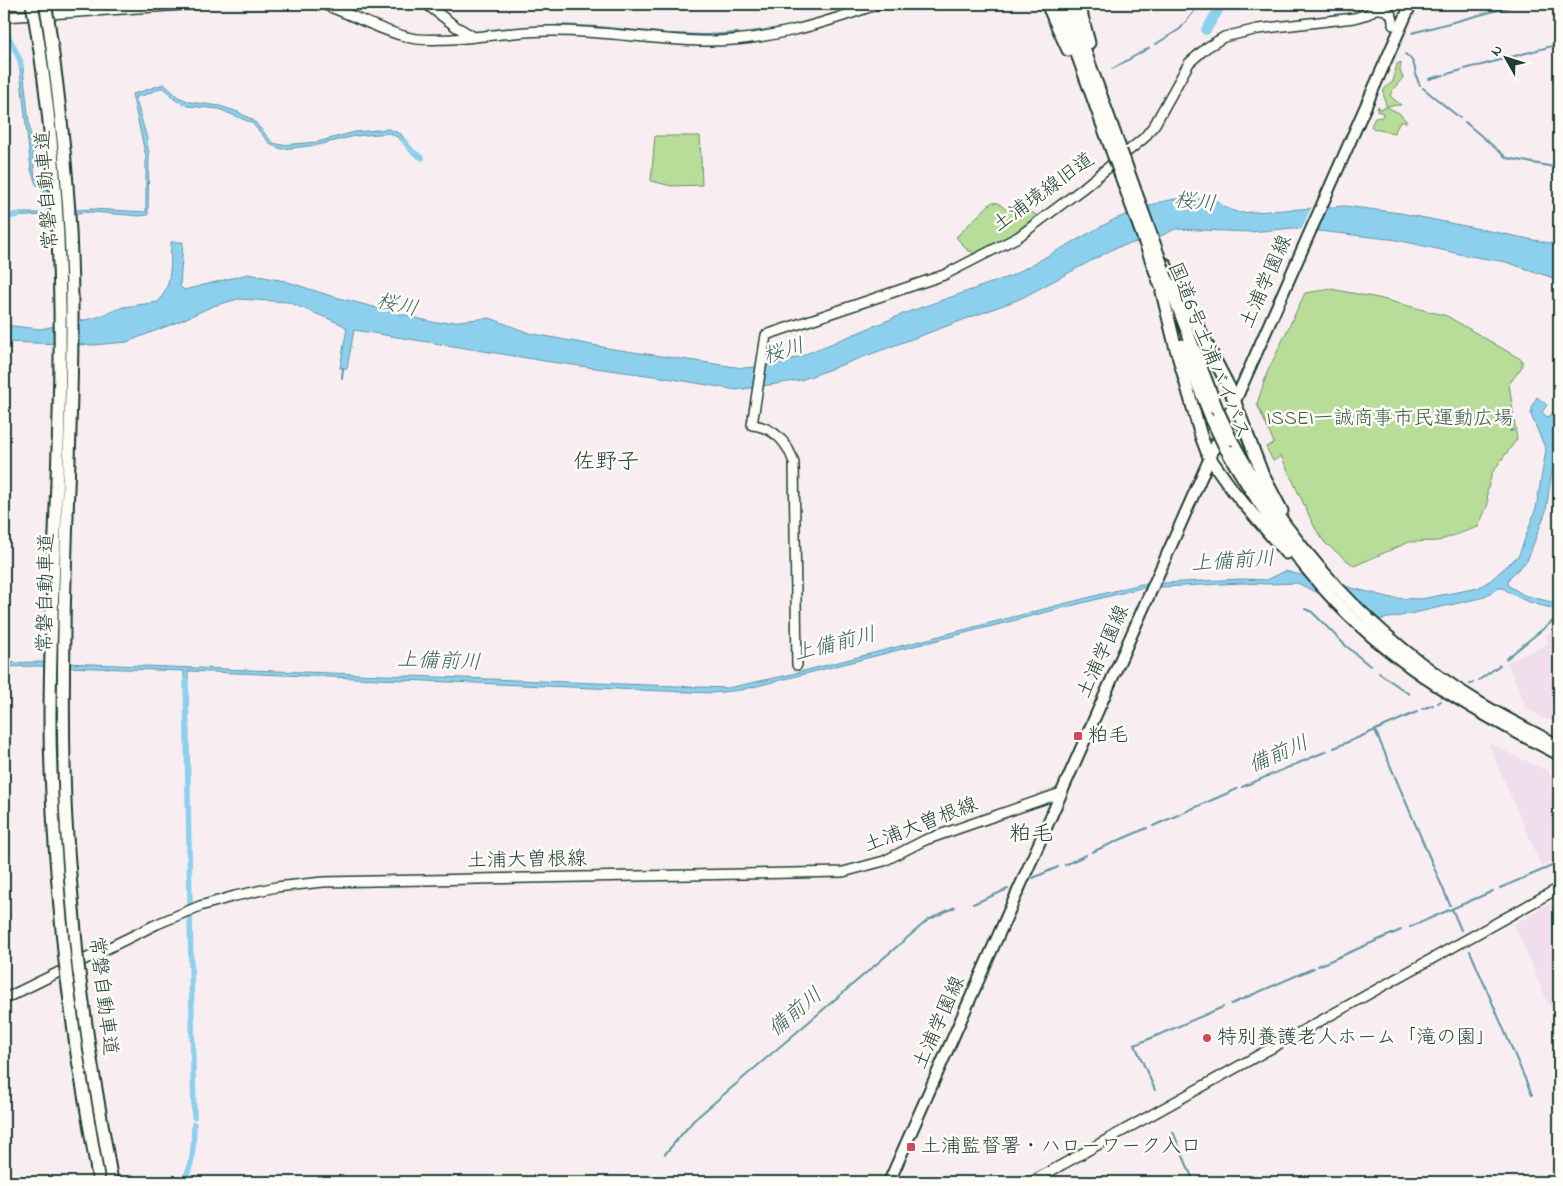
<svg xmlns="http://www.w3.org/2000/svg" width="1563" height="1186" font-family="'Indie Flower','Klee One',sans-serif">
<rect width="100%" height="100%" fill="#f8eef2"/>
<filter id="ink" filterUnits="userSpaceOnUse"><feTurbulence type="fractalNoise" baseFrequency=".02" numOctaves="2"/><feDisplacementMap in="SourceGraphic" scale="10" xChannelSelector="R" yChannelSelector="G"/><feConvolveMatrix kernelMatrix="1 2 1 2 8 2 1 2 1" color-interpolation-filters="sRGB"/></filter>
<g filter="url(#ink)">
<g fill="#f1deec">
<polygon points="1559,628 1559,721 1558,721 1544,719 1524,707 1525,704 1507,662 1549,643 1545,635"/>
<polygon points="1488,743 1548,771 1559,795 1559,858 1541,866"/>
<polygon points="1559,898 1559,1029 1514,924"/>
</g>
<g fill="#b7dd99" stroke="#6b8d66">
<path d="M1401,62L1400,71L1403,78L1393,89L1390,96L1401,105L1386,106C1384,93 1379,90 1393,82L1397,64Z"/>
<polygon points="1378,106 1380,109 1387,107 1399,113 1407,122 1400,122 1394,133 1374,129 1371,126 1375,118 1382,117 1383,113 1377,111"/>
<polygon points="655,136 700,136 702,185 672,186 651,181"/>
<polygon points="992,202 998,203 1011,213 1016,208 1014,206 1016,203 1041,218 1017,235 975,257 971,251 968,251 956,237"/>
<polygon points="1331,289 1378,298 1447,316 1522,360 1522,367 1509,384 1517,439 1492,473 1487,492 1488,504 1478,527 1438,541 1409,542 1354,566 1325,543 1315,528 1281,456 1273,461 1266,447 1274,443 1257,404 1267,373 1305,293"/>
</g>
<g fill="#8dd0ee" stroke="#6195a4">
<path d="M22,59L35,177L48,191L49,212L91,209L146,212V157L132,94C144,92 154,86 164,84L178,97L190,102L220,106L238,112L253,120L273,143L282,145L317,142L355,132L389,129L401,134L408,144L411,152L399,138L389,133L355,136L318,145L282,149L271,145L252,123L219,109L188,106L175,100L164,88H161L142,96H135L147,139L149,157L148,215L140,216L92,212L13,217V213H47L45,194L36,184L31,170L19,61Z"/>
<path d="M1175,199H1215L1224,207L1239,213L1345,206L1400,213L1559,245V280L1506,262L1464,255L1397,240L1293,228L1251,232L1175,229L1163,235L1115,248L1020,299L801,380L737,390L661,377L551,362L354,330L347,369L340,368L347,328L341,324L288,302L238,299L213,306L180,321L127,342L93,345L4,342V325L40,329L95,318L123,307L158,302C173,284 170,265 171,242H183L180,286L184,290L248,274L285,281L331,296L436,323L490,318L529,333L613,349L743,368L774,365L801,356L908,312L1011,276L1115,219L1160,202Z"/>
<path d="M1537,397L1547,405L1542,412L1547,417L1550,416L1559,404V459L1551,476L1546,511L1527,561L1510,577L1508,582L1509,586L1524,595L1559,604V609C1538,606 1521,601 1503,588H1499L1481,598L1396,617L1376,620L1297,583L1268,584L1243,583L1141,588L789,678L741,690L712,693L188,671V680L184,681V671L36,666L4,667V663L37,662L728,688L788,675L1141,584L1243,579L1267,580L1285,571L1392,598L1421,599L1478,588L1491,580L1519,555L1536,508L1546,450L1531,415L1533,404Z"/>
</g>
<polygon fill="#f8eef2" points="1329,204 1316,234 1300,232 1312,206"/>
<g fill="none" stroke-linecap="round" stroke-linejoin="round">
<g stroke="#6195a4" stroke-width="2">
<polyline points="816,20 861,4"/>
<polyline points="558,25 598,27 660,33"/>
<polyline points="750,32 781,28 809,22"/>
<polyline points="1412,33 1521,4"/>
<polyline points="672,34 707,35 738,33"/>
<polyline points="1156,44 1180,29 1200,4"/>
<path d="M1405,54C1419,63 1413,75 1420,85"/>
<polyline points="1478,66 1552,46"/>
<polyline points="1112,69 1149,48"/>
<polyline points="1465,69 1476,66"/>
<polyline points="1447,74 1462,70"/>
<polyline points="1429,79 1444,75"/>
<polyline points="1423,88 1460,118"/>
<polyline points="1465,122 1507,158 1559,168"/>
<polyline points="342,378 343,368"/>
<polyline points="1510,431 1513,430"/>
<polyline points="1305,609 1312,612 1345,645 1370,666"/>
<polyline points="1506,659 1559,616"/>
<polyline points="1379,673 1409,694"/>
<polyline points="1479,680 1500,665"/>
<polyline points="1470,684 1473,683"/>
<polyline points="1438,703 1441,701"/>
<polyline points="1422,709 1433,705"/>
<polyline points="1375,730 1450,905"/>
<polyline points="1334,748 1417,712"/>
<polyline points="1242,787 1327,751"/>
<polyline points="1153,826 1237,789"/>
<polyline points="1092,852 1147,828"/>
<polyline points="1065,865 1086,855"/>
<polyline points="1033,878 1058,867"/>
<polyline points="1500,888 1559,863"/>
<polyline points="973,904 1008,889"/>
<polyline points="1452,909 1461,930"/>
<polyline points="1410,927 1493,891"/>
<polyline points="1470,951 1532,1095"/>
<polyline points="1318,966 1401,930"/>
<polyline points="1231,1004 1314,968"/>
<polyline points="1155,1090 1135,1045 1223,1007"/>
<polyline points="1173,1132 1194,1182"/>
<polyline points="665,1154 694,1120 928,920 955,907"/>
</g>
<g stroke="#8dd0ee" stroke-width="5.5">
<polyline points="4,27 20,60 21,66"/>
<polyline points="404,141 412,151 422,158"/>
<polyline points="4,217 19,215"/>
<polyline points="186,680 190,903"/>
<polyline points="190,915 194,1117"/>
<path d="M181,1182C195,1168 193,1143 194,1124"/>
</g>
<polyline stroke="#8dd0ee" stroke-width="10" points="1206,30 1222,4"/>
<g stroke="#1f3d34" stroke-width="12">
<g id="secondary">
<path d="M322,4C352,14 380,31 411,38C424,41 438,39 452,39C485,37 517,31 550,31C601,30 651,40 701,41C763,42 820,25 878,4"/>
<polyline points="426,4 455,26 474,37"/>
<path d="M1376,9C1387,8 1394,14 1393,25"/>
<polyline points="4,17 198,4"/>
<path d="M797,665L794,463C788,443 774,427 752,425L766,335L944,275L1018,237L1082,189L1144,138L1155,124L1189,63L1206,48L1224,37L1258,29L1354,18L1368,14L1381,4"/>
<polyline points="4,999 157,924 200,906 235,896 276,887 323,882 843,872 884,861 925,840 1061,793"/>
<polyline points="1031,1182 1559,888"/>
</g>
</g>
<g stroke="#1f3d34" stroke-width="14">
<polyline id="primary" points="889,1182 1411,4"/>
</g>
<g stroke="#1f3d34" stroke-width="15">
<g id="highway">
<polyline points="1047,4 1068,50"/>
<polyline points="1059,4 1113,154"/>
<polyline points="1068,4 1121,151"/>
<polyline points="1079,4 1089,43"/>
<path d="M48,19C62,114 72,209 72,306C73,414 65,522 64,631C63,687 63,744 65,801C67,852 73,904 77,956"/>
<path d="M35,20C51,115 59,211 60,308C62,445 50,583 50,720C50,800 57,881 65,961"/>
<polyline points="1165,264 1229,387 1262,473 1282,511"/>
<polyline points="1171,289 1217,409"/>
<polyline points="1162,292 1175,345 1201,436 1209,457 1234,492 1286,553"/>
<polyline points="1182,345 1212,420"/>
<path d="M1231,439C1289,547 1372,637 1476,701C1503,718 1531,731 1559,746"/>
<path d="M1226,449C1258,504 1293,557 1337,603C1400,669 1479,714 1559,754"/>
<polyline points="79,973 90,1054 112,1182"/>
<polyline points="67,979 77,1054 99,1182"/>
</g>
</g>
<use href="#secondary" stroke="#fdfcf7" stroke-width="9"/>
<use href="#primary" stroke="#fdfcf7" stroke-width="10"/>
<use href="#highway" stroke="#fdfcf7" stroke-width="11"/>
<g stroke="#1f3d34" stroke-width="15" stroke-linecap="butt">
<g id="highway-bridge">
<polyline points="32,4 35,20"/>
<polyline points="45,4 48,19"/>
<polyline points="1121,151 1168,282"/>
<polyline points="1113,154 1161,287"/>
<polyline points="1217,409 1231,439"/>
<polyline points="1212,420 1226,449"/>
<polyline points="77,956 79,973"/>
<polyline points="65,961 67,979"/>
</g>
</g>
<use href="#highway-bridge" stroke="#fdfcf7" stroke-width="11"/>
</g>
</g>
<g fill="#d1495b" stroke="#fdfcf7" stroke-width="2">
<rect x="1073" y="731" width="10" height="10" rx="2.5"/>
<circle cx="1207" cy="1038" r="5"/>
<rect x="906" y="1142" width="10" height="10" rx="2.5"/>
</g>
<g text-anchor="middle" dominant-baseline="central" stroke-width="5" stroke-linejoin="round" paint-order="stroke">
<g font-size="20" fill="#1f3d34" stroke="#fdfcf7">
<text transform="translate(48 190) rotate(-94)">常磐自動車道</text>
<text transform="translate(1044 193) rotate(-36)">土浦境線旧道</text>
<text transform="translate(1267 282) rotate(-66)">土浦学園線</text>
<text transform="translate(1208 351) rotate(68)">国道6号土浦バイパス</text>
<text transform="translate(47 593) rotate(-89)">常磐自動車道</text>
<text transform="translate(1104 652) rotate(-66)">土浦学園線</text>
<text transform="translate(921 826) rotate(-21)">土浦大曽根線</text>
<text transform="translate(527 861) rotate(-1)">土浦大曽根線</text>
<text transform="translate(102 996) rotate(83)">常磐自動車道</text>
<text transform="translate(940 1023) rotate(-66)">土浦学園線</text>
</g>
<g font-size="20" fill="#3d5d48" stroke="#fdfcf7">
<text x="1390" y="419">ISSEI一誠商事市民運動広場</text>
</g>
<g font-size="20" fill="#1f3d34" stroke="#fdfcf7" text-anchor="start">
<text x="1088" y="736">粕毛</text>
<text x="1217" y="1038">特別養護老人ホーム「滝の園」</text>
<text x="921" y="1147">土浦監督署・ハローワーク入口</text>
</g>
<g font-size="21" font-style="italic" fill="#3a6262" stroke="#fdfcf7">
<text transform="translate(1195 203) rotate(6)">桜川</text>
<text transform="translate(397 306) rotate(13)">桜川</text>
<text transform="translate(784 352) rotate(-17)">桜川</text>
<text transform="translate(1233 562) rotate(-4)">上備前川</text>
<text transform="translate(835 645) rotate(-14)">上備前川</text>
<text transform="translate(439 662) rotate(2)">上備前川</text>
<text transform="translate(1279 755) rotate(-23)">備前川</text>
<text transform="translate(796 1013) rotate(-40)">備前川</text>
</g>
<g font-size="22" fill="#1f3d34" stroke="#fdfcf7">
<text x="606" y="463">佐野子</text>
<text x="1031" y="835">粕毛</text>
</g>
</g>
<rect width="1563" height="1186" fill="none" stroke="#fdfcf7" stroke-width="20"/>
<rect x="10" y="10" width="1543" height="1166" fill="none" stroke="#1f3d34" stroke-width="2" filter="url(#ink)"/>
<g transform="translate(1506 58) rotate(309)" stroke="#fdfcf7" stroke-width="4" paint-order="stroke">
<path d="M0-4L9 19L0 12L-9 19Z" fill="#1f3d34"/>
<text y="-8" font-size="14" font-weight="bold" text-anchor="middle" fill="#1f3d34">N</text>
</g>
</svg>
